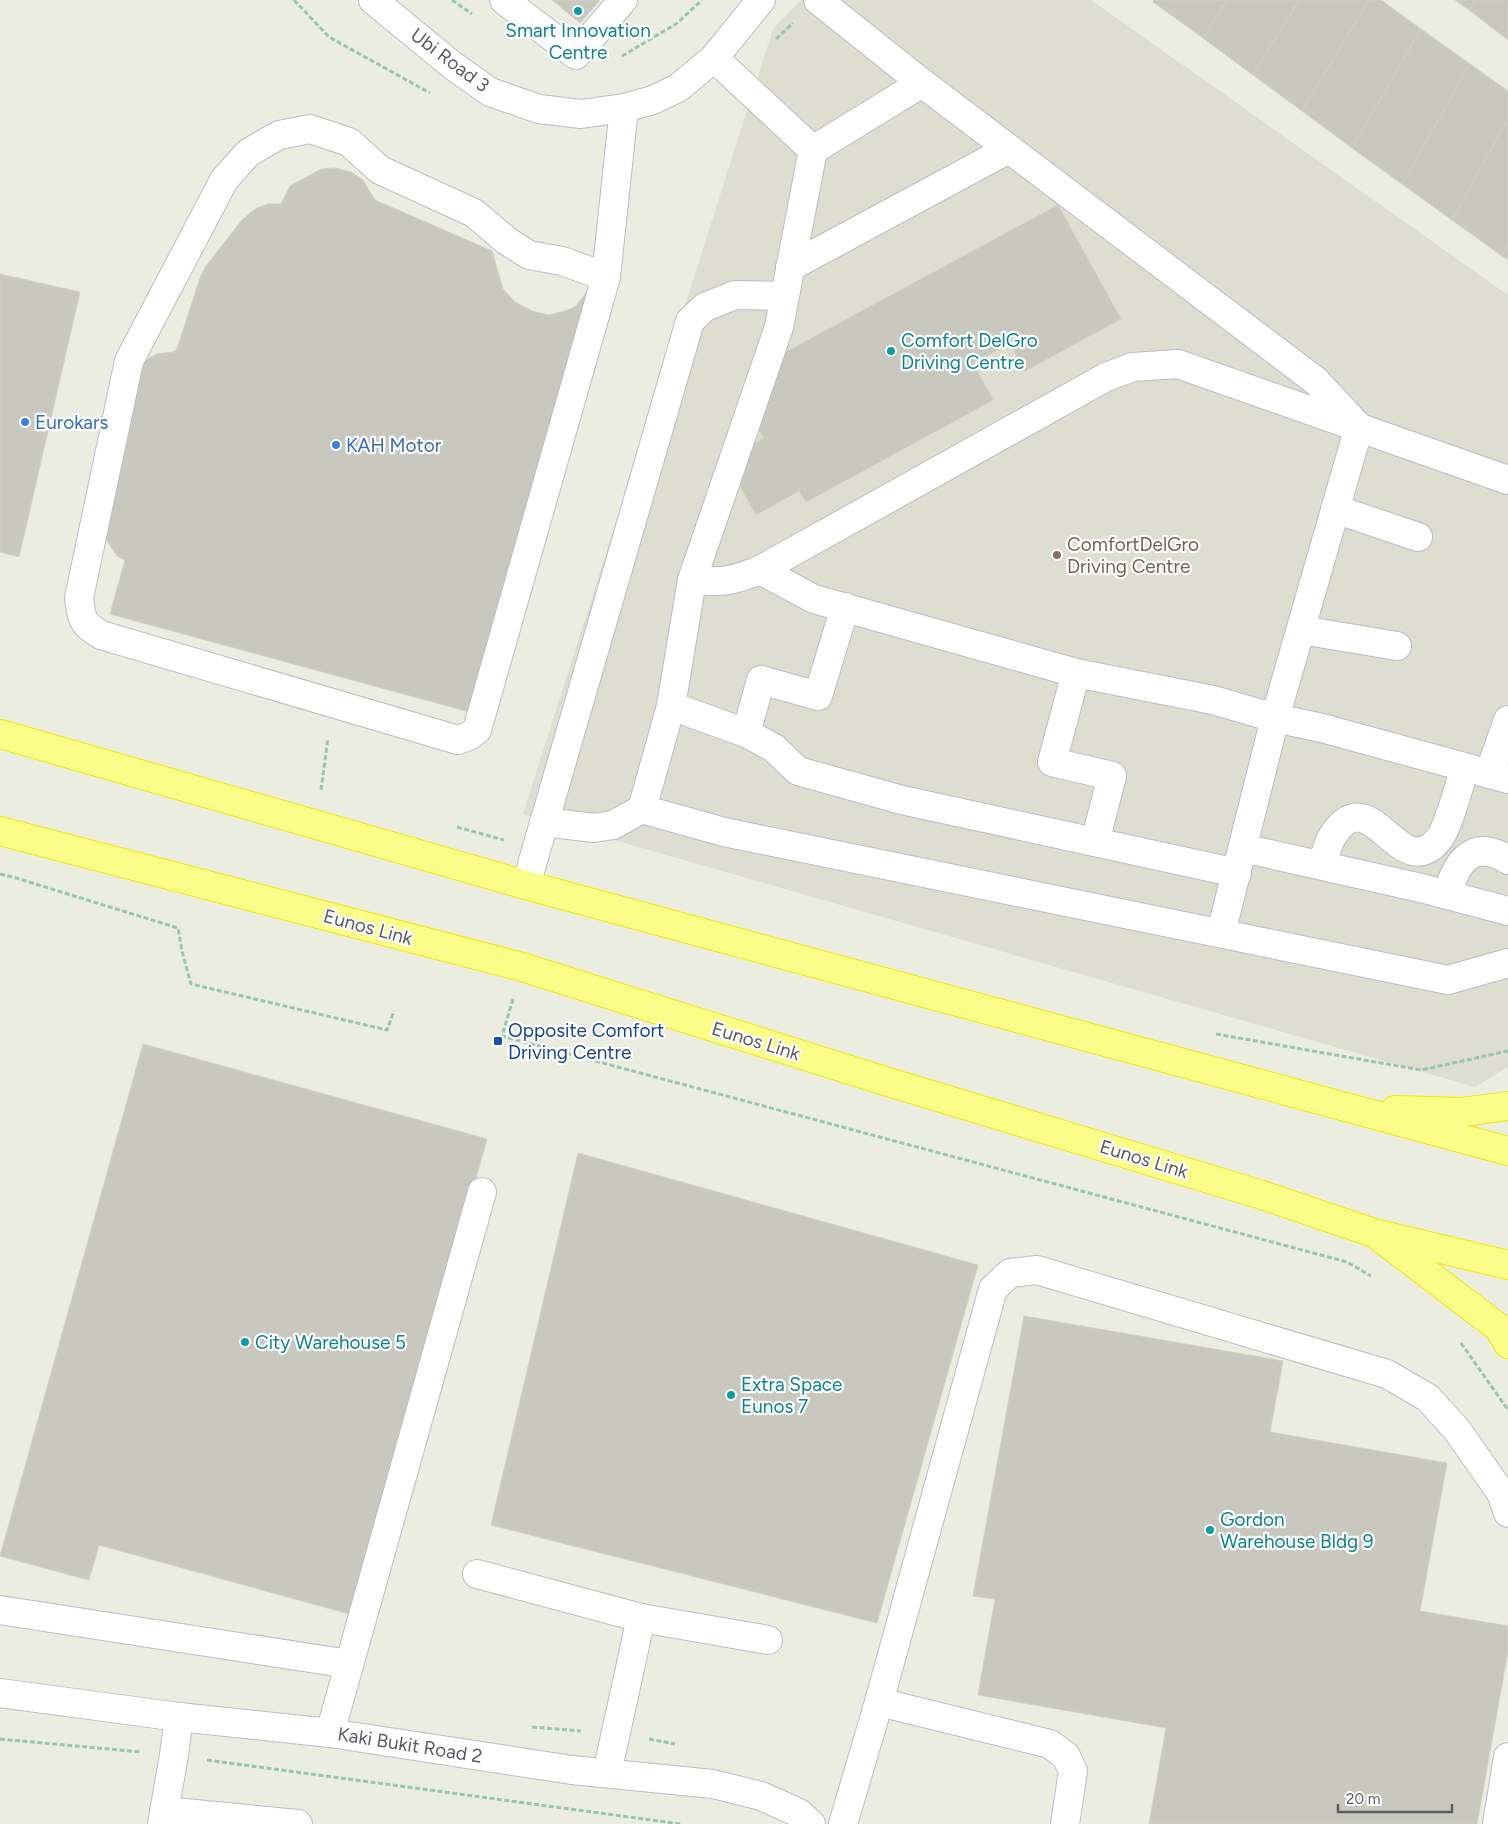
<svg xmlns="http://www.w3.org/2000/svg" width="1508" height="1824" font-family="Figtree,sans-serif">
<rect width="100%" height="100%" fill="#ecede1"/>
<polygon fill="#ddddd0" points="801,0 1091,0 1508,295 1508,1067 1475,1087 523,814 773,29"/>
<g fill="#c8c8be" stroke="#d2d1c0">
<polygon points="552,0 600,0 580,23"/>
<polygon points="1154,0 1227,0 1203,38 1153,2"/>
<polygon points="1227,0 1299,0 1253,75 1203,38"/>
<polygon points="1299,0 1369,0 1302,111 1253,75"/>
<polygon points="1369,0 1381,0 1421,29 1352,148 1302,111"/>
<polygon points="1455,0 1477,0 1469,10"/>
<polygon points="1477,0 1508,0 1508,40 1469,10"/>
<polygon points="1421,29 1470,64 1402,184 1352,148"/>
<polygon points="1470,64 1508,91 1508,119 1452,220 1402,184"/>
<polygon points="1508,119 1508,245 1502,256 1452,220"/>
<polygon points="335,168 351,172 363,180 375,200 492,251 503,289 515,302 532,311 549,315 565,311 575,307 590,288 477,714 110,614 125,560 117,556 104,536 139,366 149,358 157,354 173,352 177,349 200,278 206,266 242,220 255,209 268,204 281,204 290,186 321,169"/>
<polygon points="1058,205 1121,319 1025,371 1010,343 973,363 993,400 806,502 799,491 756,515 737,480 747,448 764,438 754,421 771,360"/>
<polygon points="1508,245 1508,260 1502,256"/>
<polygon points="0,274 80,292 19,557 0,552"/>
<polygon points="143,1044 487,1139 353,1615 99,1545 89,1580 0,1556"/>
<polygon points="578,1153 978,1265 877,1623 491,1525"/>
<polygon points="1024,1316 1283,1361 1270,1432 1447,1463 1420,1611 1508,1626 1508,1651 1477,1824 1149,1824 1166,1728 978,1695 995,1599 973,1596"/>
</g>
<g fill="none" stroke-linecap="round" stroke-linejoin="round">
<g stroke="#bcbdc3" stroke-width="30">
<g id="minor">
<polyline points="373,0 452,65 490,92 539,109 581,114 624,108 653,100 678,88 714,58 761,0"/>
<polyline points="504,0 576,55 623,0"/>
<polyline points="818,0 922,83 1316,381 1356,424"/>
<polyline points="714,58 813,150"/>
<polyline points="790,267 1009,149"/>
<path d="M606,277L562,261L529,255L507,241L474,213L380,170L349,142L310,129L279,135L248,153L224,180L129,361L79,598C82,621 82,623 101,635L458,740L469,736L477,730L606,277L624,108"/>
<polyline points="1335,509 1418,537"/>
<polyline points="760,570 814,599 1076,673 1213,700 1275,718 1322,728 1508,779"/>
<path d="M692,580C721,583 733,581 760,570L1106,377L1133,367L1178,364L1508,480"/>
<polyline points="1301,630 1397,646"/>
<polyline points="1076,673 1052,762 1112,776 1095,842"/>
<polyline points="671,706 746,733 774,748 798,771 902,800 1237,873"/>
<polyline points="746,733 761,680 818,696 845,607"/>
<polyline points="1489,774 1508,720"/>
<polyline points="642,809 671,706 692,580 779,327 813,150 922,83"/>
<polyline points="544,822 594,828 613,825 642,809 724,832 1448,980 1508,963"/>
<polyline points="1243,848 1421,888 1508,911"/>
<path d="M1322,865C1325,856 1327,845 1332,837C1371,774 1399,888 1439,839C1449,826 1459,785 1465,768"/>
<polyline points="526,885 690,321 705,307 735,295 785,296"/>
<path d="M1447,895C1456,863 1472,837 1508,860"/>
<polyline points="1221,933 1275,718 1359,427"/>
<polyline points="477,1574 641,1618 768,1640"/>
<polyline points="0,1610 349,1664"/>
<polyline points="0,1693 179,1717 330,1733 572,1770 713,1784 761,1796 799,1813 811,1824"/>
<polyline points="879,1702 1050,1744 1066,1756 1073,1771 1065,1824"/>
<polyline points="330,1733 482,1192"/>
<polyline points="607,1773 641,1618"/>
<polyline points="164,1811 298,1824"/>
<polyline points="162,1824 174,1755 179,1717"/>
<polyline points="843,1824 879,1702 993,1289 1010,1273 1037,1270 1387,1374 1428,1398 1457,1430 1501,1493 1508,1513"/>
<polyline points="1497,1824 1508,1757"/>
</g>
</g>
<g stroke="#eee800" stroke-width="30">
<g id="highway">
<polyline points="0,734 526,885 1508,1151"/>
<polyline points="0,831 522,967 885,1081 1259,1194 1374,1233 1508,1265"/>
<polyline points="1395,1110 1462,1112 1508,1106"/>
<polyline points="1382,1239 1499,1328 1508,1344"/>
</g>
</g>
<g stroke="#96c6b1" stroke-width="3" stroke-dasharray="5 2.5" stroke-linecap="butt">
<polyline points="294,0 329,37 430,93"/>
<polyline points="452,0 472,14"/>
<polyline points="776,39 793,23"/>
<polyline points="622,56 676,24 702,0"/>
<polyline points="321,790 328,738"/>
<polyline points="457,827 504,840"/>
<polyline points="0,874 16,878 178,928 182,951 191,984 387,1030 394,1011"/>
<polyline points="513,999 502,1036 1347,1262 1371,1276"/>
<polyline points="1216,1034 1421,1070 1508,1051"/>
<polyline points="1461,1343 1508,1410"/>
<polyline points="532,1727 581,1731"/>
<polyline points="0,1739 141,1752"/>
<polyline points="649,1739 675,1744"/>
<polyline points="207,1760 681,1824"/>
</g>
<use href="#minor" stroke="#fff" stroke-width="28"/>
<use href="#highway" stroke="#fafe88" stroke-width="28"/>
</g>
<g fill="#0f9aa8" stroke="#fff" stroke-width="2">
<circle cx="578" cy="11" r="5"/>
<circle cx="891" cy="351" r="5"/>
<circle cx="245" cy="1342" r="5"/>
<circle cx="731" cy="1395" r="5"/>
<circle cx="1210" cy="1530" r="5"/>
</g>
<g fill="#3f7fe0" stroke="#fff" stroke-width="2">
<circle cx="25" cy="422" r="5"/>
<circle cx="336" cy="445" r="5"/>
</g>
<circle fill="#8d6e63" stroke="#fff" stroke-width="2" cx="1057" cy="555" r="5"/>
<rect fill="#1a4fb4" stroke="#fff" stroke-width="2" x="493" y="1036" width="10" height="10" rx="2.5"/>
<g text-anchor="middle" dominant-baseline="central" stroke-width="4.5" stroke-linejoin="round" paint-order="stroke">
<g font-size="19" fill="#0d838f" stroke="#fff" text-anchor="start">
<text x="578" y="30" text-anchor="middle">Smart Innovation<tspan x="578" dy="22">Centre</tspan></text>
<text x="901" y="340">Comfort DelGro<tspan x="901" dy="22">Driving Centre</tspan></text>
<text x="255" y="1342">City Warehouse 5</text>
<text x="741" y="1384">Extra Space<tspan x="741" dy="22">Eunos 7</tspan></text>
<text x="1220" y="1519">Gordon<tspan x="1220" dy="22">Warehouse Bldg 9</tspan></text>
</g>
<g font-size="19" fill="#5a5b63" stroke="#fff">
<text transform="translate(450 60) rotate(37)">Ubi Road 3</text>
<text transform="translate(368 927) rotate(15)">Eunos Link</text>
<text transform="translate(756 1041) rotate(17)">Eunos Link</text>
<text transform="translate(1144 1159) rotate(17)">Eunos Link</text>
<text transform="translate(410 1745) rotate(9)">Kaki Bukit Road 2</text>
</g>
<g font-size="19" fill="#366cbe" stroke="#fff" text-anchor="start">
<text x="35" y="422">Eurokars</text>
<text x="346" y="445">KAH Motor</text>
</g>
<g font-size="19" fill="#785e54" stroke="#fff" text-anchor="start">
<text x="1067" y="544">ComfortDelGro<tspan x="1067" dy="22">Driving Centre</tspan></text>
</g>
<g font-size="19" fill="#164399" stroke="#fff" text-anchor="start">
<text x="508" y="1030">Opposite Comfort<tspan x="508" dy="22">Driving Centre</tspan></text>
</g>
</g>
<path d="M1338 1804v8h114v-8" fill="none" stroke="#5a5b63" stroke-width="2.5"/>
<text x="1346" y="1804" font-size="15" fill="#5a5b63" stroke="#ffffff" stroke-width="4" paint-order="stroke">20 m</text>
</svg>
